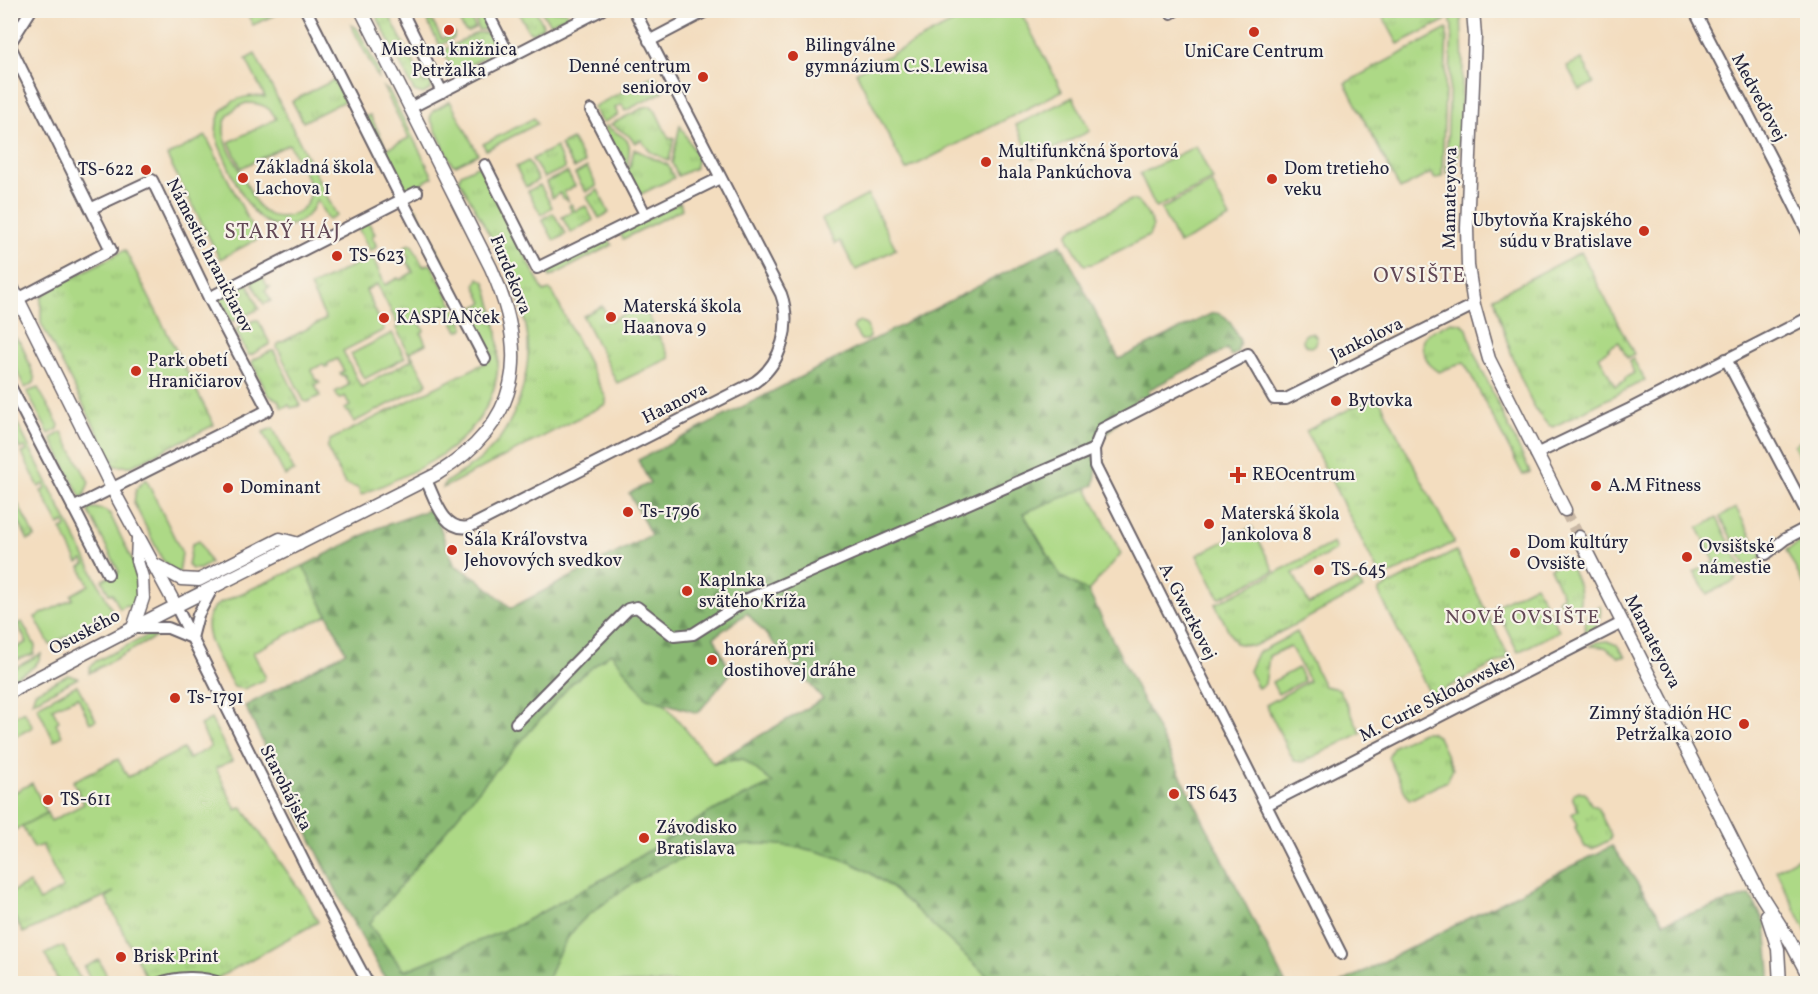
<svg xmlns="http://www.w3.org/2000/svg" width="1818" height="994" font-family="Vollkorn,serif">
<defs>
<pattern id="forest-firs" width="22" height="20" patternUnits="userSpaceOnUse" patternTransform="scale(1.5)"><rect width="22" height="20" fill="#8ab973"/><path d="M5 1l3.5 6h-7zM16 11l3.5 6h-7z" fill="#709660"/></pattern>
<pattern id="park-tufts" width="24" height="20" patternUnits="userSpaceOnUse" patternTransform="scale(1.5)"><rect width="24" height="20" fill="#add986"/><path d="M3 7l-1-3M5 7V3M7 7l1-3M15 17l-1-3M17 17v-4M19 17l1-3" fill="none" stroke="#95ba75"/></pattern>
</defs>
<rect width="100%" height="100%" fill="#f7f3e8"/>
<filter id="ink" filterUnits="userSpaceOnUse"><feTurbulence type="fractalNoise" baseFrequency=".0167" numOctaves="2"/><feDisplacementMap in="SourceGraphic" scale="12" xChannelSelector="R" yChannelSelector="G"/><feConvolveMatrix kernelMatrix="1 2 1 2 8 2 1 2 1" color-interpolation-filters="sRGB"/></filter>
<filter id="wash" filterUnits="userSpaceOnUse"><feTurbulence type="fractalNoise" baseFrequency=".008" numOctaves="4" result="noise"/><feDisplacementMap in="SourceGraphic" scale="24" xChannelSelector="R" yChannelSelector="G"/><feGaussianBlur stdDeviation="1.35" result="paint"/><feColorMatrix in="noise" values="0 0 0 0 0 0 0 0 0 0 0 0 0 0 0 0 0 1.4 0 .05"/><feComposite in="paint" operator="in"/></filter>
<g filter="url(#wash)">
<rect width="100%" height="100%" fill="#f3ddbf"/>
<g fill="#add986" stroke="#687e60" stroke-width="1.5" fill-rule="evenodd">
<polygon points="978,10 1020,11 1062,91 906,170 856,72"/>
<polygon points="474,11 482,11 491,29 478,30"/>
<polygon points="1449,11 1461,11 1463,65 1458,158 1454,168 1446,174 1452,27"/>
<polygon points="431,19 442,39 454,33 454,38 441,45 439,44 427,21"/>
<polygon points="351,25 357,28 379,72 378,78"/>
<path d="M255,54L337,216L328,220L317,200C312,211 304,222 291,225C252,237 232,172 219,145C208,111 234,92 265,97L246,59ZM246,103C260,103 270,106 276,119L229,142L241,168L289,144C294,154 308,176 310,186C315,210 283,225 265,212C254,204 249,188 243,176C230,151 206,119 246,103Z"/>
<polygon points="1582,59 1594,83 1580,90 1567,66"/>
<polygon points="1073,97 1090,131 1033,159 1016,125"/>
<polygon points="450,101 478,154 456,165 452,164 430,118 433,111"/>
<polygon points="534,118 537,124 486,150 483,144"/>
<polygon points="206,136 258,239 220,259 167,156"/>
<polygon points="1196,146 1213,180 1156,208 1140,174"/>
<polygon points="1212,183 1230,218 1179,244 1161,209"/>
<polygon points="868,195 896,249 856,270 840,241 835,244 822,219"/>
<path d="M1131,200C1144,201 1148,216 1153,226L1149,236L1092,264L1084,265L1069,240L1068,233L1074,228Z"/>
<polygon points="680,202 682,209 623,239 620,233"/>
<polygon points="368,222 375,234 372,236 377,247 370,251 359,230 360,226"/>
<polygon points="609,239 612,245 550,277 547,271 551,268"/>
<polygon points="262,275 267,286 270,287 265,290 271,301 264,304 252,283 253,280"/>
<polygon points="860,321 867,326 870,337 867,340 861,340 853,328 856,323"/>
<circle cx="1310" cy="340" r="7"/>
<polygon points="392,333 405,358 364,379 351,354"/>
<polygon points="16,338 22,345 35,379 34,383 25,388 11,358 11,339"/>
<polygon points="38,388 59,425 58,429 49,434 27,392"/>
<polygon points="11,411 112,610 109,615 50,645 35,617 73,599 71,595 89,585 80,567 85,564 83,560 78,563 61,529 66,527 64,522 59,525 41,491 46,489 44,484 39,487 22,453 27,451 25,447 20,449 11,431"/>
<polygon points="273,428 294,471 285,476 263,432"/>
<polygon points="62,432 89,482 84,496 81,498 51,438"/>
<polygon points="146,479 182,553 179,574 169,567 162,559 134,503 136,489"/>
<polygon points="1087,488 1121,554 1088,591 1061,577 1023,513"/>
<polygon points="94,508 104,510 110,514 135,566 138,601 133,609 126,605 120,609 112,593 109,594 102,580 119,572 88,510"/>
<polygon points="1736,508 1762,556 1753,568 1748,570 1720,516"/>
<polygon points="1717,518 1742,568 1734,581 1707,594 1694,572 1715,562 1698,528"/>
<polygon points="1807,539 1807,591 1786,550"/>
<polygon points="199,541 210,563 200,569 192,569 188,565 192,544"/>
<polygon points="22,622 35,646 34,654 13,661 11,658 11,651 27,642 17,624"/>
<polygon points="155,632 163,633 89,673 90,667 96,661"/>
<polygon points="607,633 713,763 743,759 1030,983 388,983 344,906"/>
<path d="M41,654C38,669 23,673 11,679V670Z"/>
<polygon points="1298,668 1304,681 1278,694 1272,682"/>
<polygon points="68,675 78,678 32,702 35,692"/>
<polygon points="77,685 96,720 90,723 78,697 52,708 59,721 56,723 62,736 54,741 37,706"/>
<polygon points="24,711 33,727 11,739 11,718"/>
<polygon points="32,783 47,813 11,832 11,789 13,793"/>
<polygon points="1807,852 1807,933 1776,870"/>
<polygon points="63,946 82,983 59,983 45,954"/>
<polygon points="99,960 107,976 92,983 84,967"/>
</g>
<g fill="url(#forest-firs)" stroke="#566e57" stroke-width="1.5" fill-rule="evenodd">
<path d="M1061,244L1119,359L1213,313C1229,312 1233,329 1240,341L1237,353L1231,356L1227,349L1148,390L1151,397L1146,399L1139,397L1102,440L1094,485L1023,513L1061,577L1088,591L1285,983H995C973,963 951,942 929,922C911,905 894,888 873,875C858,864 837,857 819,852C743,832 677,850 615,896C603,905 589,913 579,924C564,940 553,963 547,983H388L344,906L245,706L346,652L303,566L378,528L434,508L447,548L456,566L478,579L511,608L651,535L629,493L650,483L638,460ZM747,613L823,699L713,763L743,759L773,783L710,812L610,875L518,925L404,971L369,924L484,784L572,683L611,653L647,698L698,713L731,673L714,637Z"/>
<polygon points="1612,846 1664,922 1750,895 1766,925 1770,973 1769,984 1339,984"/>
</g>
<g fill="url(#park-tufts)" stroke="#687e60" stroke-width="1.5" fill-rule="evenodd">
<polygon points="246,11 283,11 253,25"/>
<polygon points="374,11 387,11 424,83 431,79 431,89 423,94 414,91"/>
<polygon points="454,11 469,11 475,28 468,32 464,30"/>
<polygon points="518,11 536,11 543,25 542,28 532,33 529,32"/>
<polygon points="541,11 566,11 567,13 567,16 550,24"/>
<polygon points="1380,11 1394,11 1397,16 1407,11 1444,11 1446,20 1398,44"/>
<polygon points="1447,29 1442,176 1435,179 1431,173 1400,189 1345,83"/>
<polygon points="476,33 493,33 499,50 458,71 452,69 443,52 444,50"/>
<polygon points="651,77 657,78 663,92 625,111 622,104 615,108 618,115 602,123 593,107"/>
<polygon points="334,80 345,101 303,122 292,101"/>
<polygon points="383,87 389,91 433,177 404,193 365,117 370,115 387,149 409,138"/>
<polygon points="651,106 655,110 669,139 674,138 669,161 649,151 649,150 641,140 635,143 629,136 611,124 645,107"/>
<polygon points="680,125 698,158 695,168 678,176 672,163"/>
<path d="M606,126C629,141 633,138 627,166L624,167L604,128Z"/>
<polygon points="572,139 585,163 574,168 560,145"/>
<polygon points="556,147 565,168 544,178 532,159"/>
<polygon points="634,149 668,165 674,178 639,195 626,170 630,167"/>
<polygon points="528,161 538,180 526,187 516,167"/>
<path d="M479,165L544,292L549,290L552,291L606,398V404L443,488L445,483C459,473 474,466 486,454C502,439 512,420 519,400C525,382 529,361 528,342C525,290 483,225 459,179L461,174Z"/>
<polygon points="587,167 597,186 586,192 575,174"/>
<polygon points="567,172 575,186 564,192 568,201 563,198 560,193 552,198 546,182"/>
<polygon points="540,185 552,207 541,215 528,191"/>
<polygon points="598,190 609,213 599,218 587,197"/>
<polygon points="571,204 575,211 586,206 593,220 571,233 562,217 572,212 569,206"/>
<path d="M416,208L468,311L483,303L475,285L479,278L485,282C508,353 507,411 440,456C416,472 387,483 361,495L358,488L345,484L327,448L330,440L489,361L412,209Z"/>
<polygon points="553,213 566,234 556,240 553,239 542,219"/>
<path d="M409,244L412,245L423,266L429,264L432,266L464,326L463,329L458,331L445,305L418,317L424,331L421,333L426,344L410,352L427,383L425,386L354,422L349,412H346L345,409L350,406L345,396L339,399L335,392L349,385L344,375L342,376L340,373L344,371L337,359L327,364L328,366L325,367L323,364L311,370L316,381L318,380L320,383L315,385L320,396L307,402L304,401L277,347L278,344L326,319L310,287L368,258H373L385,285L398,278L400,280L413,272L406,259L409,257L404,247ZM377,284L399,327L396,328L412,360L361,387L343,351L384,330L366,290Z"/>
<polygon points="125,250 214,425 132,466 115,466 41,323 41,297 54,287"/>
<path d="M1581,252L1634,354L1627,358L1619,342L1608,348L1609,350L1599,356L1615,386L1625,381V378L1634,373L1629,361L1633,359L1645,380L1553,427C1530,421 1500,321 1494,297Z"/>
<polygon points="245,284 248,284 259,309 234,321 231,321 220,299 221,296"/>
<polygon points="643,305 670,358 617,383 583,316 602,306 610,321"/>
<polygon points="255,320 258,320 270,344 251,355 248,355 236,331 238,328"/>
<path d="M1451,322L1463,324L1467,329L1475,355L1530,472L1523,475L1464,362L1439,372C1432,369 1429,365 1426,358C1414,333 1432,332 1451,322Z"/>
<polygon points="271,351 274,351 300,404 299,406 291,408 289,405 282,408 278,400 268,395 252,363 253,360"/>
<polygon points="1377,395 1453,540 1453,543 1385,577 1380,576 1306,431"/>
<polygon points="1807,438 1807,473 1794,445"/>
<polygon points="10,489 35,537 28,540 11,506"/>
<polygon points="1252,527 1274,571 1219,598 1197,555"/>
<polygon points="1333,543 1336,550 1293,573 1309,604 1358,581 1363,589 1254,646 1235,643 1215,604"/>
<polygon points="1456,551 1509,657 1433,695 1430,694 1379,593 1379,590"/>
<path d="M1567,559C1573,574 1584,589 1579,606L1564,612L1558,599L1563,596L1550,568Z"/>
<path d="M303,566L327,615L253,652L265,676L264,680L244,689L234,687C222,664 189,622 220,603Z"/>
<polygon points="1536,585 1559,631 1518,652 1495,606"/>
<path d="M1600,606C1602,620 1597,628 1585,636C1584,621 1586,613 1600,606Z"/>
<polygon points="1297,632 1324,686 1339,689 1361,733 1303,762 1294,761 1266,705 1309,681 1290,646 1269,656 1265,684 1258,688 1249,671 1257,653"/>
<polygon points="1607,641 1617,645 1626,657 1618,657 1605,647 1590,646 1597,642"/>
<polygon points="211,719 232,761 216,768 236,810 242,807 306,899 318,922 214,980 157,983 149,983 106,898 114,892 23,933 11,910 10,893 29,883 39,901 63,888 42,845 34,848 22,826 47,813 51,821 84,804 73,781 118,759 128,777 183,749 189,759 211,747 200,725"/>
<polygon points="1422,732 1430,732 1438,737 1453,769 1447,781 1409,800 1388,757 1394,746"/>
<polygon points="1579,791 1585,793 1591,804 1597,807 1611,835 1610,840 1592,849 1585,847 1575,827 1578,825 1572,814 1578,810 1573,799 1573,794"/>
</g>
</g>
<g filter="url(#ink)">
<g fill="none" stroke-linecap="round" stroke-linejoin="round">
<polyline stroke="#c9b8a5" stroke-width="12" stroke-dasharray="12 6" stroke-linecap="butt" points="1565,510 1579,537"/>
<g stroke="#6b6369" stroke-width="14">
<g id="minor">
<polyline points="306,10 402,200 485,359"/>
<polyline points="401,10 442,92"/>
<polyline points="486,10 510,57"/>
<polyline points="1694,10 1776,168 1808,233"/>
<polyline points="1171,13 1176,10"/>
<polyline points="649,41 708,10"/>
<polyline points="10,43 31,10"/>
<polyline points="10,46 111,250 18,299"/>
<polyline points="410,108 601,10"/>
<polyline points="591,110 645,214"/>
<polyline points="485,165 537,268 720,178"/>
<polyline points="209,298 417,192"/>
<polyline points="1726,359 1808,515"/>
<polyline points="10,386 108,574"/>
<polyline points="1536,454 1630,409 1808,318"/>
<path d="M426,480C435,498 443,532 469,527L755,382C782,363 792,325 781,294L634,10"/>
<polyline points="73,508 268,410 209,298 152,180 92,208"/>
<polyline points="1766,554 1785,539 1808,527"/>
<polyline points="176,606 319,892 368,984"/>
<polyline points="134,628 168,628 192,638"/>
<polyline points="192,638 198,615 213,587"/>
<polyline points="516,723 628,609 637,607 674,636 693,634 748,599 1094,449"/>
<polyline points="1266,805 1622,623"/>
<polyline points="1341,954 1095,466 1094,449 1102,429 1248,354 1274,399 1286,399 1474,305"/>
<path d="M157,984C176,977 202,975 221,984"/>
</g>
</g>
<g stroke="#6b6369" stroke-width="15">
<g id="tertiary">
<polyline points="1473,10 1475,36 1467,228 1468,266 1474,305 1489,359 1565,510"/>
<polyline points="10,283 112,488 176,606"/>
<polyline points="1579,537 1759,892 1790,941 1808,975"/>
<polyline points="152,563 181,579 199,580 280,539 299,544"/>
<polyline points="133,628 143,598 142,577 137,561 138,538"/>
<path d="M10,692L162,613L437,474C521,422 530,355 491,268L361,10"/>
<polyline points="1767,915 1778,949 1780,984"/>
</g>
</g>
<use href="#minor" stroke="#fff" stroke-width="10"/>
<use href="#tertiary" stroke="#fff" stroke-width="12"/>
</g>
</g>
<g fill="#c8321e" stroke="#f7f3e8" stroke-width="2">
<circle cx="449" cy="30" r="6"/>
<circle cx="1254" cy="32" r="6"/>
<circle cx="793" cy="56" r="6"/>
<circle cx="703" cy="77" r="6"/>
<circle cx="986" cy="162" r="6"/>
<circle cx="146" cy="170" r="6"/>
<circle cx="243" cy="178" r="6"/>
<circle cx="1272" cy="179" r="6"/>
<circle cx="1644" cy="231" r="6"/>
<circle cx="337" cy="256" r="6"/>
<circle cx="611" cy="317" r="6"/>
<circle cx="384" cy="318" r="6"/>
<circle cx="136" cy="371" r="6"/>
<circle cx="1336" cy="401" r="6"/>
<path d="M1235 466h6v6h6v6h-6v6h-6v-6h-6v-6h6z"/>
<circle cx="1596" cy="486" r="6"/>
<circle cx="228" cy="488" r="6"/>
<circle cx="628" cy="512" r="6"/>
<circle cx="1209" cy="524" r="6"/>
<circle cx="452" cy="550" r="6"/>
<circle cx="1515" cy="553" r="6"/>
<circle cx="1687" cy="557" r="6"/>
<circle cx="1319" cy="570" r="6"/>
<circle cx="687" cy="591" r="6"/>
<circle cx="712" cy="660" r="6"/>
<circle cx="175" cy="698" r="6"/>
<circle cx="1744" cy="724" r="6"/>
<circle cx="1174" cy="794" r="6"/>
<circle cx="48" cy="800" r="6"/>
<circle cx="644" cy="838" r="6"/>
<circle cx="121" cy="957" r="6"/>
</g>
<g text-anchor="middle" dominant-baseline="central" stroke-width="4.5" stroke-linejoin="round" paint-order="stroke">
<g font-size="18" fill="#22223b" stroke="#f7f3e8" text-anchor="start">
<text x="805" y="46">Bilingválne<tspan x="805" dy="21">gymnázium C.S.Lewisa</tspan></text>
<text x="449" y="50" text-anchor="middle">Miestna knižnica<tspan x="449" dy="21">Petržalka</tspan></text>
<text x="1254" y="52" text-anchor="middle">UniCare Centrum</text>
<text x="691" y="67" text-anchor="end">Denné centrum<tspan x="691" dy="21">seniorov</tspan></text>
<text x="998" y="152">Multifunkčná športová<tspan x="998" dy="21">hala Pankúchova</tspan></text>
<text x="255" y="168">Základná škola<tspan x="255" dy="21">Lachova 1</tspan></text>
<text x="1284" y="169">Dom tretieho<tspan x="1284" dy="21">veku</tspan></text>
<text x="134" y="170" text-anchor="end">TS-622</text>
<text x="1632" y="221" text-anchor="end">Ubytovňa Krajského<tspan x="1632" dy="21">súdu v Bratislave</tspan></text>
<text x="349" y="256">TS-623</text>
<text x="623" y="307">Materská škola<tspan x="623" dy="21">Haanova 9</tspan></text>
<text x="396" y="318">KASPIANček</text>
<text x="148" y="361">Park obetí<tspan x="148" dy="21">Hraničiarov</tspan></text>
<text x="1348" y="401">Bytovka</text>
<text x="1252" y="475">REOcentrum</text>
<text x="1608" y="486">A.M Fitness</text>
<text x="240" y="488">Dominant</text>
<text x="640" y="512">Ts-1796</text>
<text x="1221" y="514">Materská škola<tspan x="1221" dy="21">Jankolova 8</tspan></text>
<text x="464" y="540">Sála Kráľovstva<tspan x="464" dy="21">Jehovových svedkov</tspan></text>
<text x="1527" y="543">Dom kultúry<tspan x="1527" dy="21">Ovsište</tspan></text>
<text x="1699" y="547">Ovsištské<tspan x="1699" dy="21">námestie</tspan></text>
<text x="1331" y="570">TS-645</text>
<text x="699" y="581">Kaplnka<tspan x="699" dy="21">svätého Kríža</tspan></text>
<text x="724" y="650">horáreň pri<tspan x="724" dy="21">dostihovej dráhe</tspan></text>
<text x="187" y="698">Ts-1791</text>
<text x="1732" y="714" text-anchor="end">Zimný štadión HC<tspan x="1732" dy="21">Petržalka 2010</tspan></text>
<text x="1186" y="794">TS 643</text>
<text x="60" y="800">TS-611</text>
<text x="656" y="828">Závodisko<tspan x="656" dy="21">Bratislava</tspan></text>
<text x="133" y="957">Brisk Print</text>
</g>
<g font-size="18" fill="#22223b" stroke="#f7f3e8">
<text transform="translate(1758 98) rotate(62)">Medveďovej</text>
<text transform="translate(1451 198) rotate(-89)">Mamateyova</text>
<text transform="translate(209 256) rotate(63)">Námestie hraničiarov</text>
<text transform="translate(510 275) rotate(68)">Furdekova</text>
<text transform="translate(1367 340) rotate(-26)">Jankolova</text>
<text transform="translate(675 404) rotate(-27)">Haanova</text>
<text transform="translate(1187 612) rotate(63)">A. Gwerkovej</text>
<text transform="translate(85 633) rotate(-28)">Osuského</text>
<text transform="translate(1652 642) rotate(63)">Mamateyova</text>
<text transform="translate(1437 699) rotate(-27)">M. Curie Sklodowskej</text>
<text transform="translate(285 788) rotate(63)">Starohájska</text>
</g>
<g font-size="20" letter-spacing="1.5" fill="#624856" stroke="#f7f3e8">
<text x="1523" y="618">NOVÉ OVSIŠTE</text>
</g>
<g font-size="21" letter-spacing="1.5" fill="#624856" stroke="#f7f3e8">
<text x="283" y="232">STARÝ HÁJ</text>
<text x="1420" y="276">OVSIŠTE</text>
</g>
</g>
<rect width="1818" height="994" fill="none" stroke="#f7f3e8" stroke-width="36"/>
</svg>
